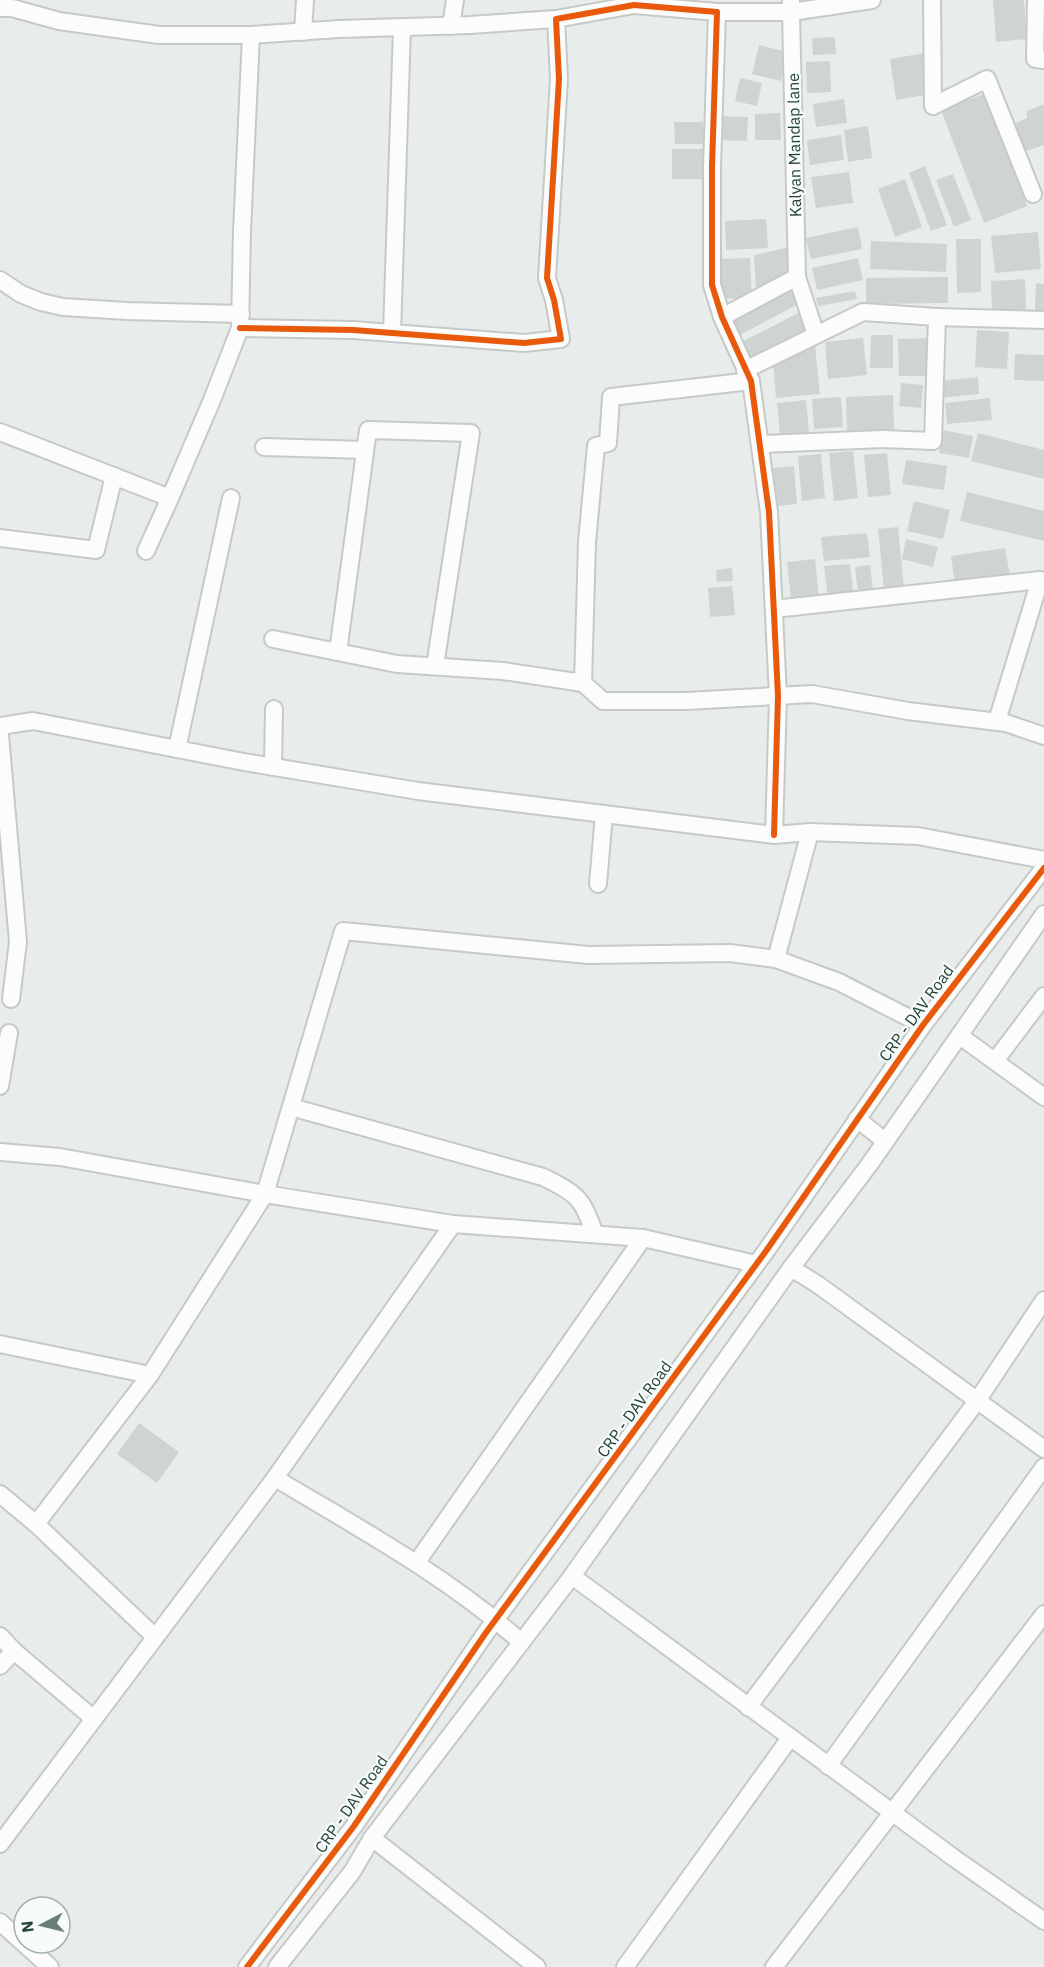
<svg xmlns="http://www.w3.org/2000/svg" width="1044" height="1967" font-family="'IBM Plex Sans',sans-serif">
<rect width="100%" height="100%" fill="#e8edeb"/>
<g fill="#cfd4d2">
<polygon points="993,0 1024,0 1027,39 996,42"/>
<polygon points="835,37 836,54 813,55 812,38"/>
<polygon points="759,45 787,52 781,81 752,74"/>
<polygon points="925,53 931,94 896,100 890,59"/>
<polygon points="830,61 831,92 807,93 806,62"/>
<polygon points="740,78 762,83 757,106 735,101"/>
<polygon points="984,94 1027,206 984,223 941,110"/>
<polygon points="844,99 847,123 816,127 813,104"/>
<polygon points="1044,104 1044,145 1023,152 1010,126 1027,118 1027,111"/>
<polygon points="780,113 781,140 755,140 755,114"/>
<polygon points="717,116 748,117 747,141 716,140"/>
<polygon points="674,122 703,122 703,144 675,144"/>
<polygon points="868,126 872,158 848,162 844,130"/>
<polygon points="841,135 844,160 810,165 807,140"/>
<rect x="672" y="149" width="36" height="30"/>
<polygon points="925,166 947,225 931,231 909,173"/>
<polygon points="849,172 853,203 816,208 811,177"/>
<polygon points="953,174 971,220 954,227 936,180"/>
<polygon points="905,179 922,227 895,237 878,189"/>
<polygon points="766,219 768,248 726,250 725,221"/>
<polygon points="858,227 862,249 811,259 806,238"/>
<polygon points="1038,232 1041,269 995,273 991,236"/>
<polygon points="956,239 981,239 981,292 957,293"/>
<polygon points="871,241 947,244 946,272 870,269"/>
<polygon points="790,247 790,277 756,291 754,255"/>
<polygon points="750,258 752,298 723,299 721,259"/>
<polygon points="858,258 863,280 817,290 812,268"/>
<polygon points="948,277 948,303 866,304 866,278"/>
<polygon points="1025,279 1026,309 992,311 991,281"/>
<polygon points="1036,283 1044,284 1044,312 1035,311"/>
<polygon points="793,286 802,302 738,336 729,320"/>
<polygon points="855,291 857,299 818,306 816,298"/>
<polygon points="800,312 809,328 749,360 740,343"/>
<polygon points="977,330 1009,332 1007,369 975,367"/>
<polygon points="871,335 893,335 893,368 870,368"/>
<polygon points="863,338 867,375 828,379 825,342"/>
<polygon points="931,338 932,376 899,376 898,339"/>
<polygon points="815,345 820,394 776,398 773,362"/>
<polygon points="1015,354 1044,355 1044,381 1014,380"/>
<polygon points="978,377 979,394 939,398 938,381"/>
<polygon points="901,383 923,385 921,408 899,406"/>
<polygon points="893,395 894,429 847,431 846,397"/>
<polygon points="841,397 843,427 814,429 812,399"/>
<polygon points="990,398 992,420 947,424 945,403"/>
<polygon points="806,400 809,432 780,435 777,403"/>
<polygon points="943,430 973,436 969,458 939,453"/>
<polygon points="978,433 1044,450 1044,479 971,461"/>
<polygon points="853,451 858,498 834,501 829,453"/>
<polygon points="887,453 891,495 868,497 864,455"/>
<polygon points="821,454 825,498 802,501 798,456"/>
<polygon points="906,460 947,466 944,490 902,484"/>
<polygon points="794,466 797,504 776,506 773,468"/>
<polygon points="967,492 1044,511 1044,541 960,521"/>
<polygon points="914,501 950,510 943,539 907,531"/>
<polygon points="898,527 904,588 884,590 878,529"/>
<polygon points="867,533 870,557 824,561 821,537"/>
<polygon points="906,539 938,547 933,567 902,559"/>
<polygon points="1005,548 1010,575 955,584 951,556"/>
<polygon points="815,559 819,598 791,600 787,562"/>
<polygon points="850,564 854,598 828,600 824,566"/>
<polygon points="870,565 873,591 858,593 855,567"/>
<polygon points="732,568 733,581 717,582 716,570"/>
<polygon points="732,586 735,615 710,617 708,588"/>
<polygon points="139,1423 179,1452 157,1483 117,1454"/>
</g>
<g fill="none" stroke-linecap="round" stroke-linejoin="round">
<g stroke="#c5cac8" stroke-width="20">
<g id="minor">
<polyline points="932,0 933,106 987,79 1033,194"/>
<polyline points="1036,0 1035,59 1044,60"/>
<polyline points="0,8 12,8 59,21 159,35 251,35 339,29 470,25 556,19"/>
<polyline points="717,12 791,12 791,1"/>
<polyline points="451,26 455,0"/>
<polyline points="303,32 305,0"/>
<polyline points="797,277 816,335"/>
<polyline points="0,280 21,294 41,302 63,307 127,311 241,314"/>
<polyline points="722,317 797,277 791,12 872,0"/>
<polyline points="240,328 353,330 524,343 561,339 554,300 547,278 559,79 556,19 634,5 717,12 712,167 712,285 722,317 751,381 769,512 778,696 774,835"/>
<polyline points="392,333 402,28"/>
<polyline points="745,370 863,312 937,317 1044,320"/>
<polyline points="0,432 170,498 212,400 240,328 242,231 251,35"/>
<polyline points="760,444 883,439 933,441 937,317"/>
<polyline points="264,447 365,450"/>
<polyline points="0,538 96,550 114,476"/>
<polyline points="146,551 170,498"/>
<polyline points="774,609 1040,580 997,721"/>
<polyline points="273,639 397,664 503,671 583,683 603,701 686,701 812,694 908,711 1006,723 1044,736"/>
<polyline points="338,652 368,430 471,433 435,666"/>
<polyline points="583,683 587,542 596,446 608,443 611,397 751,381"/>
<polyline points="0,726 33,721 244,762 418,791 774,835 810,832 918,836 1044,860"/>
<polyline points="0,735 18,942 11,999"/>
<polyline points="177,749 231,498"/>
<polyline points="273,767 274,709"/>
<polyline points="598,884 604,814"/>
<polyline points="776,959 810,832"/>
<polyline points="960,1036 1044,1097"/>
<polyline points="995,1061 1044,996"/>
<polyline points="0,1086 9,1033"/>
<path d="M291,1107L543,1177C579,1195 581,1197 595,1234"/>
<polyline points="857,1119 885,1141"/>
<polyline points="0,1152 60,1157 265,1194 343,931 588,955 730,953 776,959 839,982 923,1025"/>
<polyline points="453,1224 643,1238 756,1264"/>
<polyline points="791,1268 817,1284 1044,1449"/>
<polyline points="0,1344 150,1375"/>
<polyline points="0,1494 36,1524 150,1375 265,1194 453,1224 275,1478"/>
<polyline points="36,1524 155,1637"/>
<polyline points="417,1562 643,1238"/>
<polyline points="572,1576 954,1858 1044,1921"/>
<polyline points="0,1636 14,1651"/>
<polyline points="0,1666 14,1651 94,1719"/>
<polyline points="748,1707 977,1401 1044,1300"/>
<polyline points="828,1766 1044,1467"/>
<polyline points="372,1838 537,1967"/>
<path d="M0,1844L275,1478C360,1529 447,1576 521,1642"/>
<polyline points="0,1922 50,1967"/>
<polyline points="247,1967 354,1826 485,1634 766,1251 923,1025 1044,868"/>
<polyline points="277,1967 352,1872 372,1838 572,1576 791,1268 869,1165 1044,914"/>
<polyline points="625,1967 790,1738"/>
<polyline points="774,1967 1044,1614"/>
</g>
</g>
<use href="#minor" stroke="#fcfcfc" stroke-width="16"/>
<g stroke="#f7fbf9" stroke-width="10">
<g id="cycleway">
<polyline points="240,328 353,330 524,343 561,339 554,300 547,278 559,79 556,19 634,5 717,12 712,167 712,285 722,317 751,381 769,512 778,696 774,835"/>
<polyline points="247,1967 354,1826 485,1634 766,1251 923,1025 1044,868"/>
</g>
</g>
<use href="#cycleway" stroke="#e8590c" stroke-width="6"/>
</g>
<g text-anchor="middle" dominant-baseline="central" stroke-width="4.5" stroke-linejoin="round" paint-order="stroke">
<g font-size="16" fill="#24423a" stroke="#f7fbf9">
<text transform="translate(794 145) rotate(-91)">Kalyan Mandap lane</text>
<text transform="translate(916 1013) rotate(-54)">CRP - DAV Road</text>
<text transform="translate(634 1409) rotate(-54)">CRP - DAV Road</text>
<text transform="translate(351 1804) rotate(-55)">CRP - DAV Road</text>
</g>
</g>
<g transform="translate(42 1925) rotate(263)"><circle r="28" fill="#f7fbf9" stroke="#a3b1ad" stroke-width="1.5"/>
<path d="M0-4.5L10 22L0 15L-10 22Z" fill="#697e78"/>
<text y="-9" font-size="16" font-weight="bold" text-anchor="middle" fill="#24423a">N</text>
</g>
</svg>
